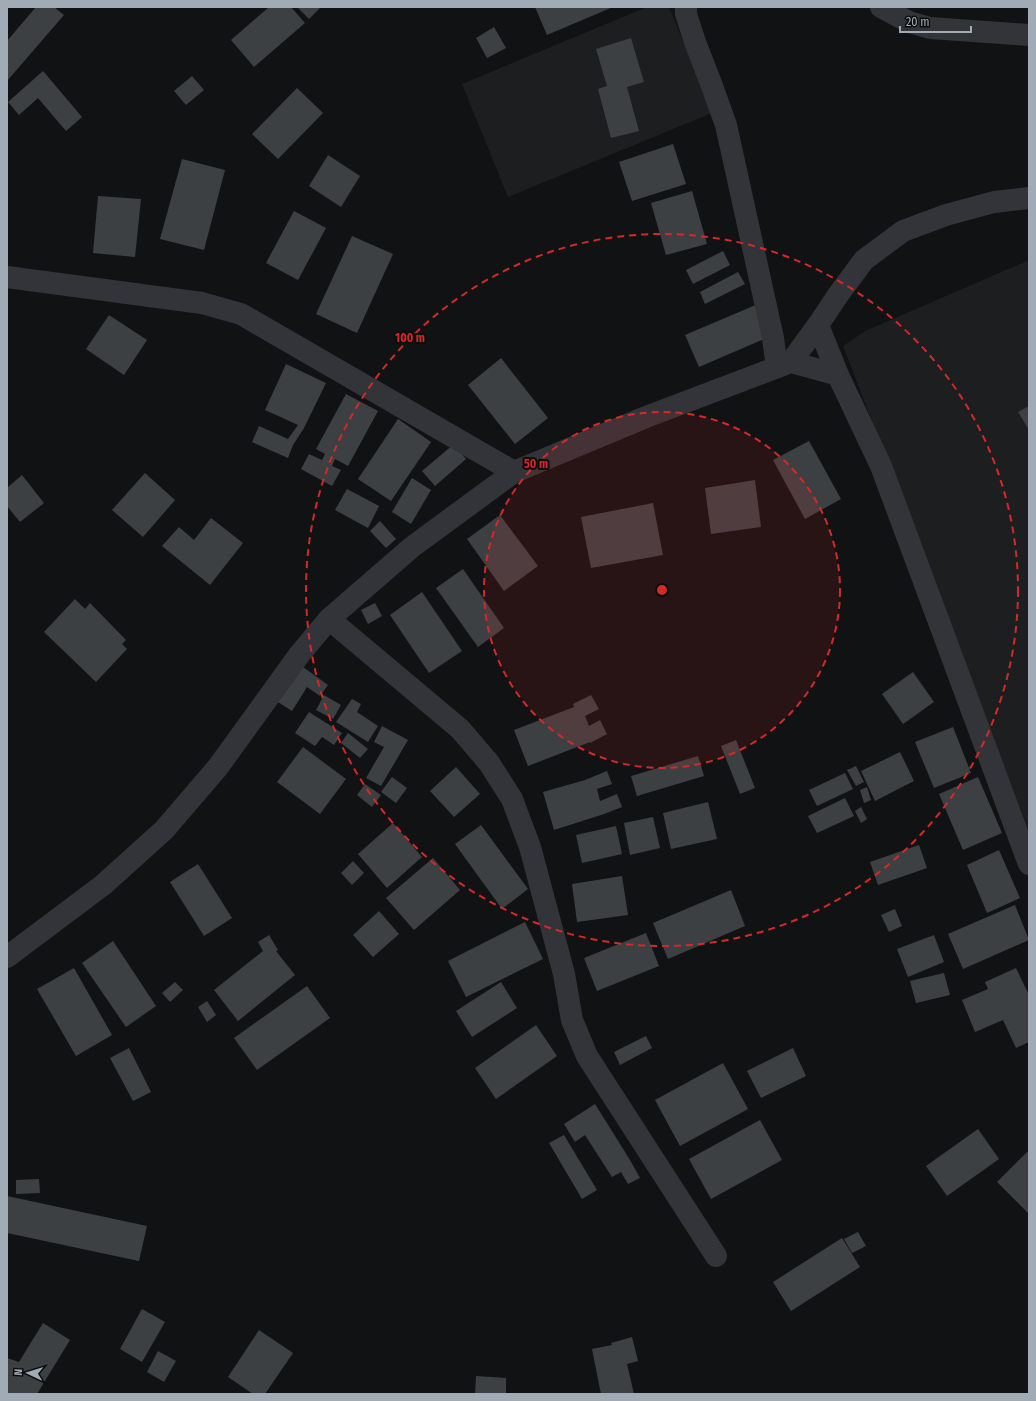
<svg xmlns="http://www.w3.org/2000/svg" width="1036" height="1401" font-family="'Fira Sans Condensed',sans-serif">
<rect width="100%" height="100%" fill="#111213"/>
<g fill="#1d1e20">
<polygon points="647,7 669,7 712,113 508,197 462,84"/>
<polygon points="1029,260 1029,831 843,346 865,331"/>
</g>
<g fill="#3d4043">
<polygon points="36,7 54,7 64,15 7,81 7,41"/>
<polygon points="269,7 291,7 305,23 254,67 231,40"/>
<polygon points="297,7 321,7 309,19"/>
<polygon points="535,7 613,7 547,35"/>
<polygon points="494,27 506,48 487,58 476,38"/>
<polygon points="631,38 644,82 627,87 639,131 611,138 598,89 607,86 596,49"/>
<polygon points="43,71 82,117 66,131 38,98 19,115 8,102"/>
<polygon points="192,76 204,90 186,105 174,91"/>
<polygon points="297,88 323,113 278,159 252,134"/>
<polygon points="673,144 686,184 632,201 619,162"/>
<polygon points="328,155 360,176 341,207 309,186"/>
<polygon points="182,159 225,170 204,250 160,239"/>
<polygon points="692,191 707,244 666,255 651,203"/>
<polygon points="98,196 141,199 135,257 93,253"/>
<polygon points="294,211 326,228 298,280 266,263"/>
<polygon points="352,236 393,254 357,333 316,314"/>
<polygon points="723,251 730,265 693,284 686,270"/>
<polygon points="738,272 745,284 705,304 700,292"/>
<polygon points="758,304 771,336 699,367 685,335"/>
<polygon points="109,315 147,340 124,375 86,349"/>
<polygon points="501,358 548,418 515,444 468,385"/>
<polygon points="286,364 326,383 304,428 293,445 288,458 252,442 259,426 288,439 298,425 265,410"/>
<polygon points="346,394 378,411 348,466 335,459 332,466 341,470 332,486 301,469 309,454 322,460 325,454 316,449"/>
<polygon points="1029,406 1029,430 1018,412"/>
<polygon points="398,419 431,442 391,501 358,479"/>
<polygon points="809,441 841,499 805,519 773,460"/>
<polygon points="454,444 466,459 435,486 422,471"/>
<polygon points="145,473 175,500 143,537 112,510"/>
<polygon points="22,475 44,503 20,522 7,506 7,488"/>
<polygon points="412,478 431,490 411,524 392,512"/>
<polygon points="755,480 761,527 711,534 705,488"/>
<polygon points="347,489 379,506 368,528 335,510"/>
<polygon points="653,503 663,555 591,568 581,517"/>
<polygon points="500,515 538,566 504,591 467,539"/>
<polygon points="211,518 243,543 210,585 162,546 179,527 194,540"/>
<polygon points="380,521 396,539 386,548 370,531"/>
<polygon points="463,569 504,628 478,647 436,588"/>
<polygon points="422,592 462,651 429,673 390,615"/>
<polygon points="75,599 85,609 90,603 126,640 122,644 127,649 96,682 44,632"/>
<polygon points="375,603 382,616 368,624 361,610"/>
<polygon points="303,667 328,685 320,696 307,687 292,711 278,702"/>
<polygon points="913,672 934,702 903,724 882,694"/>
<polygon points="324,695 341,705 333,719 316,710"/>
<polygon points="591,695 599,709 585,716 589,726 600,720 607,734 590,743 590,742 528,766 514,730 574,707 573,704"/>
<polygon points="352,699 361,704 357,712 378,726 368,742 336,722"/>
<polygon points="309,712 342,733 334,745 322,737 315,746 295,733"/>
<polygon points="382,726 408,740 381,786 366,778 384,747 374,742"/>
<polygon points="953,727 971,773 934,788 915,742"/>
<polygon points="348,733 368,749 360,758 341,743"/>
<polygon points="736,740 755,788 740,794 721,746"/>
<polygon points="303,747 346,779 320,814 277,782"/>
<polygon points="900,752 914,781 875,801 861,771"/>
<polygon points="698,756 704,776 637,796 631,776"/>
<polygon points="856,766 864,782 856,786 847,770"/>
<polygon points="456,767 480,794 454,817 430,791"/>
<polygon points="607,771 612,784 597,789 600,801 617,794 622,807 604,814 554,830 543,792 585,780"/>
<polygon points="845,773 853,789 817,806 809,790"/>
<polygon points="392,777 407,788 396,803 381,792"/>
<polygon points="978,777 1002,833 963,850 939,794"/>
<polygon points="365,784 381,795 372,807 357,795"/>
<polygon points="867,787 871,800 864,803 860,790"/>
<polygon points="845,798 854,816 817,833 808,816"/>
<polygon points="708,802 717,839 671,849 663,813"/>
<polygon points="861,807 867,819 861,823 855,811"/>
<polygon points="653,817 660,848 630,855 624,823"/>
<polygon points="393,823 422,857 387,888 358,854"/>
<polygon points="481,825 528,889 502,909 455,844"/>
<polygon points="616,826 622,854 582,863 576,835"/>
<polygon points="919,845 927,868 878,885 870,862"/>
<polygon points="999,850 1020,898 987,913 967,865"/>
<polygon points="433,858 460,890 414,930 386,898"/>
<polygon points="353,861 364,873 352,885 341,873"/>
<polygon points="198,864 232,918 204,936 170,882"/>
<polygon points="622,876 628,915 577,922 572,884"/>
<polygon points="731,890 745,926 668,959 653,923"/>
<polygon points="1015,905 1029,940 963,969 948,934"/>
<polygon points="895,909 902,926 889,932 881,915"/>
<polygon points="379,911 399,934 373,957 353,935"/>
<polygon points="525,922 543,959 466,997 448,961"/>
<polygon points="646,933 659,966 597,991 584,958"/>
<polygon points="269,935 278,950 276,951 295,975 238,1021 214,990 263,951 258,942"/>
<polygon points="934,935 944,962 908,977 897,949"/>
<polygon points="113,941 156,1006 126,1027 82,963"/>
<polygon points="74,968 112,1035 76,1056 37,989"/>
<polygon points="1016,968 1029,995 1029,1042 1016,1048 1003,1020 975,1032 962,1000 988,989 985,982"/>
<polygon points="944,973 950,995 916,1003 910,981"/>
<polygon points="175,982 183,990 170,1002 162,993"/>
<polygon points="501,982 517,1008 472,1037 456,1011"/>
<polygon points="307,986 330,1018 257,1070 234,1038"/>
<polygon points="207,1001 216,1015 207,1022 198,1007"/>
<polygon points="536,1025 557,1056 496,1099 475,1068"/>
<polygon points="646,1036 652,1048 620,1065 614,1052"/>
<polygon points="129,1048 151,1092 133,1101 110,1058"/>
<polygon points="793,1048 806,1076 761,1098 747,1071"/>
<polygon points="723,1063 748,1109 680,1146 655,1100"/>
<polygon points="595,1104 630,1160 640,1178 628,1184 621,1172 612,1177 585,1135 575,1142 564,1124"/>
<polygon points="760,1120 782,1160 711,1199 689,1159"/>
<polygon points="978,1129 999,1159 947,1196 926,1166"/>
<polygon points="564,1135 597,1190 582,1199 549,1143"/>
<polygon points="1027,1152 1029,1153 1029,1214 997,1182"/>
<polygon points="39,1179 40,1193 16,1194 16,1180"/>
<polygon points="7,1196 147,1226 139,1261 7,1233"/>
<polygon points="858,1232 866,1246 852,1253 844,1239"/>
<polygon points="842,1238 860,1267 791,1311 773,1282"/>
<polygon points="142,1309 165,1322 142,1362 120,1349"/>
<polygon points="43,1323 70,1340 37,1394 7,1394 7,1358 19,1362"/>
<polygon points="259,1330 293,1353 265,1394 253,1394 228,1377"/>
<polygon points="632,1337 638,1361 627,1364 634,1394 601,1394 592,1349 612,1345 611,1343"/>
<polygon points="158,1351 176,1361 164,1382 147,1372"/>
<polygon points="476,1376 506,1378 506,1394 475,1394"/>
</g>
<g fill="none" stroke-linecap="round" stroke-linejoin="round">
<g stroke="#323439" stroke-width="22">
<polyline points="686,7 686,14 695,42 712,86 726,125 773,338 777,367"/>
<polyline points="881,7 909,22 930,28 1029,35"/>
<polyline points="7,277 202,303 241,314 514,472"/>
<polyline points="818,325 838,375 881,466 1029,864"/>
<polyline points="791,362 818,325 838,295 864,260 903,231 946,215 994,202 1029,198"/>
<polyline points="329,619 460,729 489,763 512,799 530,847 564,974 572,1020 587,1056 716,1256"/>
<polyline points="7,957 103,885 164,830 218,767 299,655 329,619 412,547 514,472 646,417 791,362 838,375"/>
</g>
</g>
<circle cx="662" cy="590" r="178" fill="#d62828" fill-opacity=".12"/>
<g fill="none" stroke="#d62828" stroke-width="2" stroke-dasharray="7 5">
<circle cx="662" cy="590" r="178"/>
<circle cx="662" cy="590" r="356"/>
</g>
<circle cx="662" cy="590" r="6" fill="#d62828" stroke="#0d0d0e" stroke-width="2"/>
<g font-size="12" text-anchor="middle" font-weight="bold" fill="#d62828" stroke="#0d0d0e" stroke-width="4" stroke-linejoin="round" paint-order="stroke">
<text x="410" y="342">100 m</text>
<text x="536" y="468">50 m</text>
</g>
<rect width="1036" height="1401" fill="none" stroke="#a1abb5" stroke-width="16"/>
<g transform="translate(28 1373) rotate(274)" stroke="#0d0d0e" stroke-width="3" paint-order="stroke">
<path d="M0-3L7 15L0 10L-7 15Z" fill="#a1abb5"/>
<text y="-6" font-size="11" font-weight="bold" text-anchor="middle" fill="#a1abb5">N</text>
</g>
<path d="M900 26v6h71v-6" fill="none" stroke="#a1abb5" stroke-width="2"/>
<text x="906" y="26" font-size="12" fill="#a1abb5" stroke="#0d0d0e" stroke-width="3" paint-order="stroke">20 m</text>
</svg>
